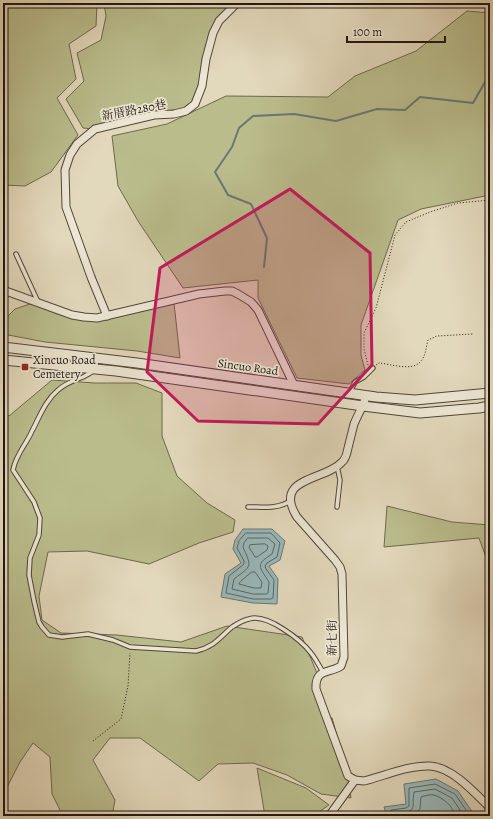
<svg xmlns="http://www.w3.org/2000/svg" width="493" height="819" font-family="Alegreya,'Noto Serif TC',serif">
<rect width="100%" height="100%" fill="#e2d8bb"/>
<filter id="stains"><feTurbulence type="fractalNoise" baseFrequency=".005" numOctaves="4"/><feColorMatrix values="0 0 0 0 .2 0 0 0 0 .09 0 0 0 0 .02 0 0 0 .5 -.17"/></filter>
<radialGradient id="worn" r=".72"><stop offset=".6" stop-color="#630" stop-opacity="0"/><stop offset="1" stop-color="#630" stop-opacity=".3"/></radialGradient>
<g fill="#babc8c" stroke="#6e684e">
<polygon points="3,3 97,3 96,26 69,44 76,79 57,98 78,135 51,172 25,186 3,185"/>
<polygon points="104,3 234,3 218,20 202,86 195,104 174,114 93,129 83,128 66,99 84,81 77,53 101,40 106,16"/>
<polygon points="467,11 490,13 490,195 421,209 398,220 361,325 361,355 365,370 349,384 297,378 258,298 258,280 183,288 138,221 118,186 112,136 167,124 226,96 328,97 355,76 416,51"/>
<polygon points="33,303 100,319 174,303 180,358 137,351 45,342 3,334 3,321 15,309"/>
<polygon points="52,380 95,383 136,383 162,393 162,436 177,476 207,503 235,520 233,532 199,543 149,564 87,551 48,552 39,596 42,620 61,633 117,635 181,642 227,626 302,637 319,678 321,712 332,718 341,749 347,764 351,798 321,794 287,775 253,763 218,764 199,781 140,738 110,738 93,760 115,800 112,816 63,816 52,794 50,757 33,743 20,762 3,795 3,412 9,416"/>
<polygon points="387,506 452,522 490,525 490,564 488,563 479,538 384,547"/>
<polygon points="257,768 306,788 329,805 313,816 265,816"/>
</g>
<g fill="#99b8ba" stroke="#697776">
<polygon points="243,529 272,529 285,541 280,560 269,566 278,579 277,604 253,603 221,597 225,574 241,563 233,549 235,540"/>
<polygon points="436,779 458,791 473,813 464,816 387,816 384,807 406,804 404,784"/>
</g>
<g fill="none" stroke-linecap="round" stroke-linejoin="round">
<g stroke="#5d6665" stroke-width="1">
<polygon points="246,533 271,533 280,543 277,557 267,563 265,566 266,569 274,580 273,598 271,599 253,599 226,593 229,576 244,564 244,561 237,548 239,541"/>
<path d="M248,538H268L275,544L272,554C255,565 259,566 269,582L268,593L266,594H253L232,589L234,579C252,565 252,568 243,547L244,543Z"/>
<polygon points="265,544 268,546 267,550 257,557 255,557 249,547 250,545"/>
<polygon points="252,572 255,572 262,582 261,588 254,588 239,584 240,582"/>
<polyline points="391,816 391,810 406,808 409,806 409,788 435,784 455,794 466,810 465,816"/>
<path d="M396,816L397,814C419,811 411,808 414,792L435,789L452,798L460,810V816"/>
<path d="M414,816L420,809L421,797C424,796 430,794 434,795C443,798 454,806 454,816"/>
</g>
<polyline stroke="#697776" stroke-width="2" points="264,267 267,238 251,204 228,195 215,172 232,147 239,128 253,116 294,114 336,121 377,109 405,110 420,97 473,103 485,82 490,79"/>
<g stroke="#51463b" stroke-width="5.5">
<g id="service">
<polyline points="16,254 38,302"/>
<path d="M96,359V369C92,372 87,375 83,377C73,381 66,383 58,390C45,401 40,416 32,431C26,445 16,454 13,470L34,502L40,518L39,535L30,558L29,575L34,601L39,622L42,627L49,635L62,637L88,634L113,640L130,647L196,651C214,647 219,638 232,627C237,624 243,620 249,619C267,613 301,640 311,653C316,659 319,666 323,672"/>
<polyline points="350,392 355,382 364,377 373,368"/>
<path d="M248,507C262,507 279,509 290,501"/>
<polyline points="337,507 340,480 337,466"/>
</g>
</g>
<g stroke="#51463b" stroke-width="9">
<g id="minor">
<polyline points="3,290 72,315 84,317 97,318 199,294 225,291 232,291 238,294 251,302 258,310 294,385"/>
<polyline points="107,316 91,277 66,207 65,170 70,155 77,144 95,129 154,115 174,114 186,111 195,104 202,86 206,59 213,33 219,21 237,3"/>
<path d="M366,396C363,407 358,414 354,424C352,432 350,440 348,448C347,453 346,459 342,462C325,481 272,477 297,517L335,560L340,567L342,574L344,657L341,666C329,674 315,668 316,689L348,776L355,780L364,781C384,776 409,765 430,766C452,767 475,793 490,808"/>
<polyline points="329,816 355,780"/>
</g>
</g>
<g stroke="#51463b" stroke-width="11">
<g id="tertiary">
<polyline points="3,347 137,363 376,397 415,400 490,393"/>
<polyline points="3,360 116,371 363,406 420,413 479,408 490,406"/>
</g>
</g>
<g stroke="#211510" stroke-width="1" stroke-dasharray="1 2" stroke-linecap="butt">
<polyline points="368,365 364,349 364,333 376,308 395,235 406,222 430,212 458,203 490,200"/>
<path d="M376,365L379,363C391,364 413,372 421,361C426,355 426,347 428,340L437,336L473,334"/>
<polyline points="93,741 121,719 128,686 130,653"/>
</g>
<use href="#service" stroke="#ece6d3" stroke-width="3.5"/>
<use href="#minor" stroke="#ece6d3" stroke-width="7"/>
<use href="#tertiary" stroke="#ece6d3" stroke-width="9"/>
</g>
<path fill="#c2185b" fill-opacity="0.2" stroke="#c2185b" stroke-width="3" stroke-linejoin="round" d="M290,189L370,253L372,365L318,424L198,421L147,372L160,268Z"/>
<rect fill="#8f2418" stroke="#ece6d3" stroke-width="1.5" x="21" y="363" width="8" height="8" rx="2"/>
<g text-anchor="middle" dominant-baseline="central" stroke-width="3.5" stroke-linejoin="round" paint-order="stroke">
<g font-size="12" fill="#211510" stroke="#ece6d3">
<text transform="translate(134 110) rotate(-11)">新厝路280巷</text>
<text transform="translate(248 367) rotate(8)">Sincuo Road</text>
<text transform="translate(332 638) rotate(-90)">新七街</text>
</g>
<g font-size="12" fill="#211510" stroke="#ece6d3" text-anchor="start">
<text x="33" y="360">Xincuo Road<tspan x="33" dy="14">Cemetery</tspan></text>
</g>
</g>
<rect width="493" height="819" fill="none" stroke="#e2d8bb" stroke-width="16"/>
<rect x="4" y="4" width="485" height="811" fill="none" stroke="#211510" stroke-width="2"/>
<rect x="8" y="8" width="477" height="803" fill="none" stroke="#211510"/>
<path d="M347 36v6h98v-6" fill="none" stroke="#211510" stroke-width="2"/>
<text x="353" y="36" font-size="12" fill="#211510" stroke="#ece6d3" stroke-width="3" paint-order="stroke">100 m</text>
<rect width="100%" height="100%" filter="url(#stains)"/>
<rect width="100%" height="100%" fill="url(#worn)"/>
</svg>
